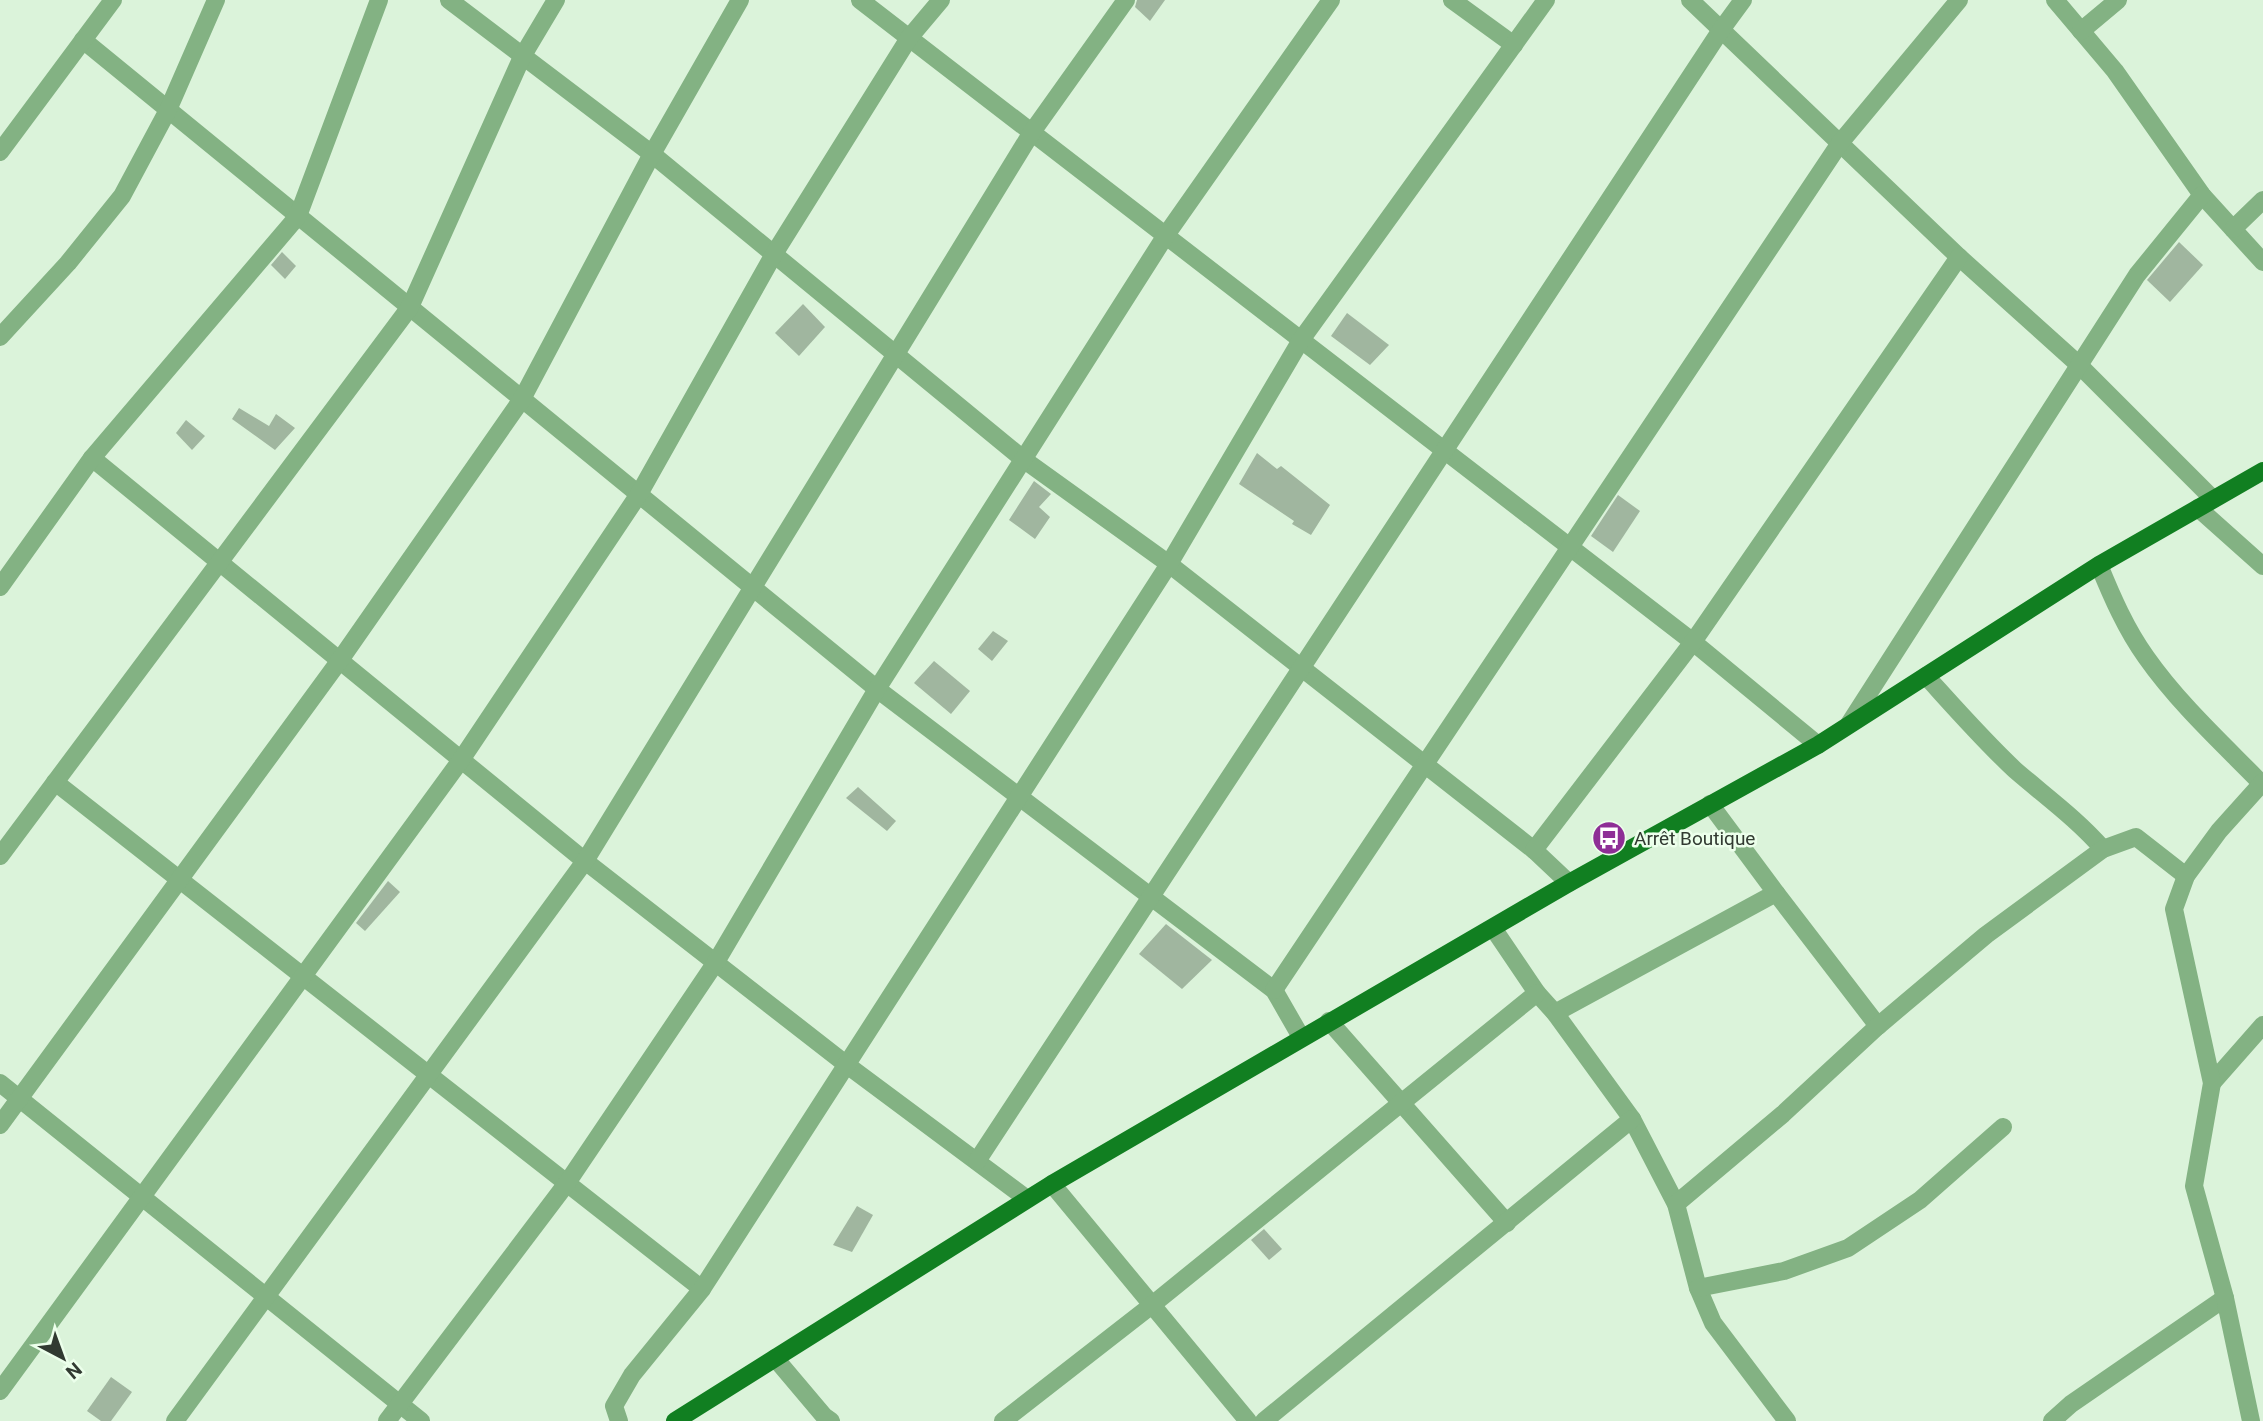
<svg xmlns="http://www.w3.org/2000/svg" width="2263" height="1421" font-family="Roboto,sans-serif">
<rect width="100%" height="100%" fill="#dbf3da"/>
<g fill="#a0b69f">
<polygon points="1137,0 1165,0 1150,21 1135,7"/>
<polygon points="2179,242 2203,265 2170,302 2147,280"/>
<polygon points="282,252 296,266 285,279 271,265"/>
<polygon points="803,304 825,327 799,356 775,333"/>
<polygon points="1347,313 1389,345 1370,365 1331,336"/>
<polygon points="239,408 269,426 276,414 295,428 275,450 232,419"/>
<polygon points="186,420 205,436 192,450 176,433"/>
<polygon points="1257,453 1277,469 1281,466 1330,505 1311,535 1292,524 1294,521 1239,484"/>
<polygon points="1034,481 1051,494 1039,507 1050,517 1035,539 1009,520"/>
<polygon points="1618,495 1640,511 1613,552 1591,536"/>
<polygon points="993,631 1008,641 992,661 978,649"/>
<polygon points="934,661 970,691 951,714 914,683"/>
<polygon points="858,787 896,821 887,831 846,798"/>
<polygon points="388,881 400,892 365,931 356,923"/>
<polygon points="1166,924 1212,960 1182,989 1139,954"/>
<polygon points="857,1206 873,1215 852,1252 833,1245"/>
<polygon points="1264,1229 1282,1249 1269,1260 1251,1240"/>
<polygon points="111,1377 132,1392 111,1421 101,1421 87,1411"/>
</g>
<g fill="none" stroke-linecap="round" stroke-linejoin="round">
<g stroke="#83b283" stroke-width="18">
<polyline points="449,0 652,154 1023,459 1169,564 1534,850 1569,883"/>
<polyline points="860,0 1693,642 1818,745"/>
<polyline points="1452,0 1514,45"/>
<polyline points="1690,0 1959,257 2078,364 2213,499"/>
<polyline points="2055,0 2115,71 2202,195 2263,262"/>
<polyline points="2081,31 2118,0"/>
<polyline points="83,40 877,689 1274,990 1301,1037"/>
<polyline points="0,152 113,0"/>
<polyline points="2233,229 2263,200"/>
<polyline points="0,337 68,263 122,196 168,110 216,0"/>
<polyline points="92,458 585,861 847,1065 1027,1199"/>
<polyline points="2198,508 2263,566"/>
<path d="M2099,565C2112,597 2126,629 2146,657C2179,704 2223,744 2263,785"/>
<polyline points="0,587 92,458 298,216 379,0"/>
<path d="M1926,676C1955,708 1983,740 2015,770C2045,796 2077,819 2103,849"/>
<polyline points="1849,724 2137,275 2202,195"/>
<polyline points="55,782 702,1289"/>
<polyline points="1534,850 1693,642 1959,257"/>
<polyline points="0,856 410,307 522,57 556,0"/>
<polyline points="1776,893 1878,1026"/>
<polyline points="1493,928 1537,993 1555,1013 1632,1119 1676,1204 1698,1288 1713,1323 1787,1421"/>
<polyline points="1274,990 1840,143 1959,0"/>
<polyline points="1555,1013 1776,893 1710,804"/>
<polyline points="1329,1021 1507,1223"/>
<polyline points="0,1083 421,1421"/>
<polyline points="2212,1083 2263,1025"/>
<polyline points="0,1125 340,660 522,399 652,154 740,0"/>
<polyline points="977,1161 1721,30 1743,0"/>
<polyline points="1052,1184 1248,1421"/>
<polyline points="1676,1204 1783,1114 1878,1026 1986,935 2103,849 2136,837 2186,876"/>
<polyline points="1698,1288 1784,1271 1848,1248 1920,1200 2003,1127"/>
<polyline points="775,1358 824,1416 831,1421"/>
<polyline points="0,1391 461,760 639,494 774,254 909,38 941,0"/>
<polyline points="175,1421 585,861 1032,132 1126,0"/>
<polyline points="387,1421 567,1183 716,962 877,689 1166,235 1331,0"/>
<polyline points="619,1421 614,1406 632,1375 702,1289 1169,564 1301,340 1546,0"/>
<polyline points="1003,1421 1152,1305 1537,993"/>
<polyline points="1264,1421 1632,1119"/>
<polyline points="2052,1421 2071,1404 2225,1298"/>
<polyline points="2251,1421 2225,1298 2194,1186 2212,1083 2174,909 2186,876 2219,831 2263,782"/>
</g>
<polyline stroke="#117f21" stroke-width="18" points="675,1421 1052,1184 1569,883 1818,745 2099,565 2263,471"/>
</g>
<defs>
<g id="bus-disc" transform="scale(1.75)"><circle r="9.5" fill="#8e2e96" stroke="#ecffeb"/><path d="M-5-6H5V4H4V6H2V4H-2V6H-4V4H-5ZM-3.5-4V0h7V-4ZM-3.5 1.2v1.5H-2V1.2ZM2 1.2v1.5H3.5V1.2Z" fill="#fff"/></g>
</defs>
<g fill-rule="evenodd">
<use href="#bus-disc" x="1609" y="838"/>
</g>
<g text-anchor="middle" dominant-baseline="central" stroke-width="5" stroke-linejoin="round" paint-order="stroke">
<g font-size="19" fill="#313a31" stroke="#ecffeb" text-anchor="start">
<text x="1634" y="838">Arrêt Boutique</text>
</g>
</g>
<g transform="translate(63 1358) rotate(139)" stroke="#ecffeb" stroke-width="5" paint-order="stroke">
<path d="M0-5L12 26L0 18L-12 26Z" fill="#313a31"/>
<text y="-10" font-size="19" font-weight="bold" text-anchor="middle" fill="#313a31">N</text>
</g>
</svg>
